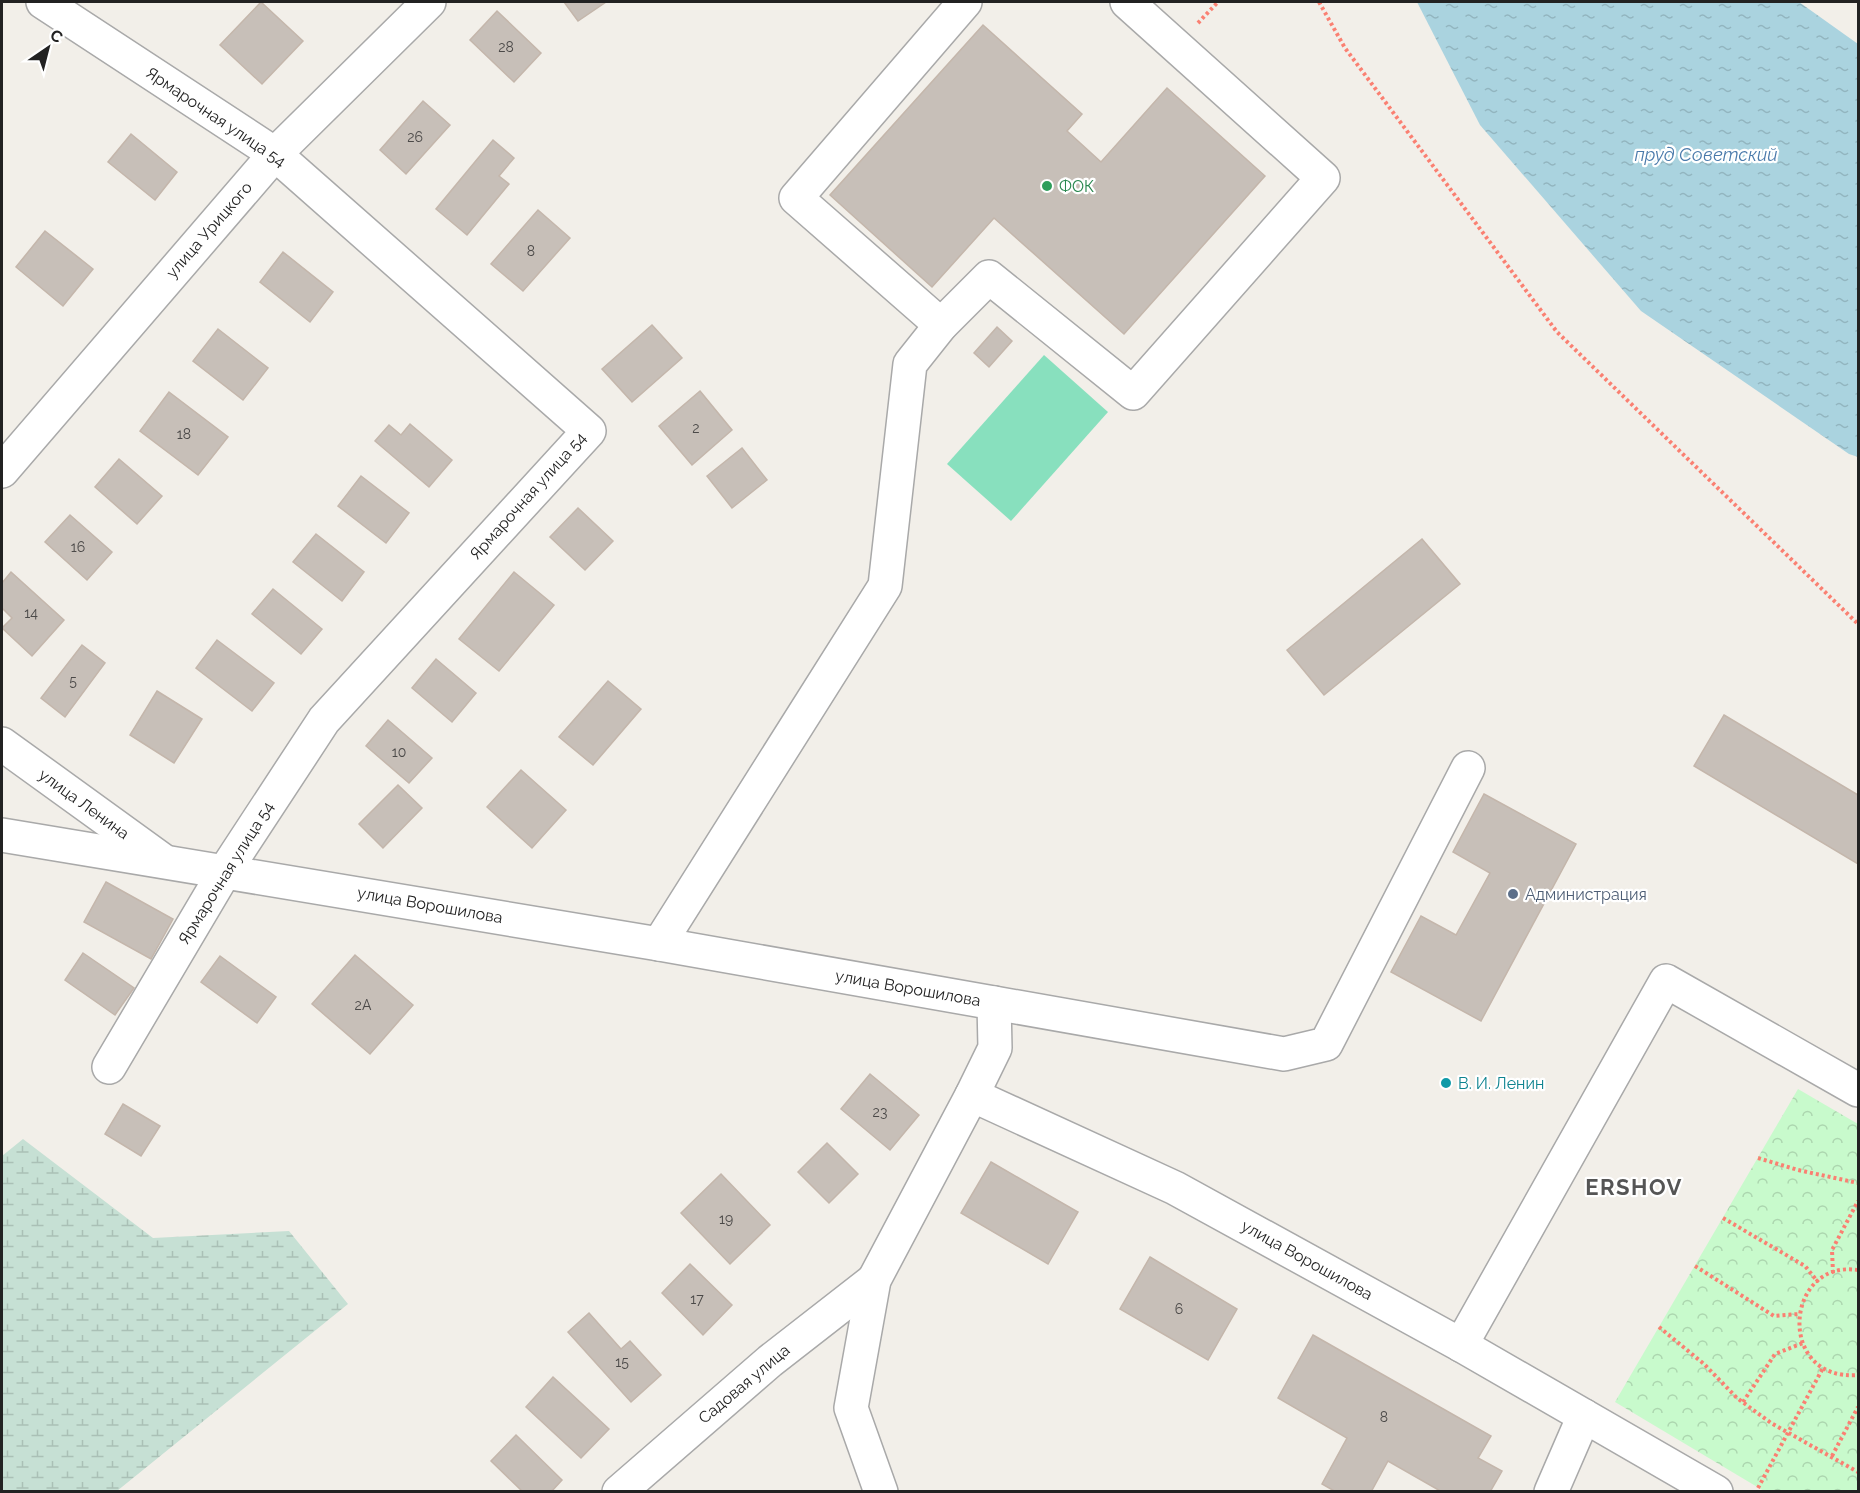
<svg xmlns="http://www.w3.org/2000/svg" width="1860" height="1493" font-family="Raleway,sans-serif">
<defs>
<pattern id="wetland-marsh" width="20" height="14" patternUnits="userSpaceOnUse" patternTransform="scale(1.5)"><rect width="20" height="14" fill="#c6e0d4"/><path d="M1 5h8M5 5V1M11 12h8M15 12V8" fill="none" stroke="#aac0b6"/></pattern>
<pattern id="park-crowns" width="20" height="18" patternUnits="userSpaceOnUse" patternTransform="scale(1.5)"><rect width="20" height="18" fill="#c8facc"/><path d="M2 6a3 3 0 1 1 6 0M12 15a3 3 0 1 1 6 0" fill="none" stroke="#acd6af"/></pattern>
<pattern id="water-ripples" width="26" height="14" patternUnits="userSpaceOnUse" patternTransform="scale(1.5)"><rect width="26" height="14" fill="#aad3df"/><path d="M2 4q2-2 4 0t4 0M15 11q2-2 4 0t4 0" fill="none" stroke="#92b5bf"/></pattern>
</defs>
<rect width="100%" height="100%" fill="#f2efe9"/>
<polygon fill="url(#wetland-marsh)" points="23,1139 153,1238 289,1231 348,1304 117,1491 2,1491 2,1156"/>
<polygon fill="url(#park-crowns)" points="1798,1089 1858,1124 1858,1491 1764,1491 1615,1402"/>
<polygon fill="#88e0be" points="1044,355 1108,412 1011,521 947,464"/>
<polygon fill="url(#water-ripples)" points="1417,2 1799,2 1858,44 1858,457 1849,454 1641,311 1480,125"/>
<g fill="#c7bfb8" stroke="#c4b6ab" stroke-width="1.5">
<polygon points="261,2 303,41 262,84 220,45"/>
<polygon points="564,2 606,2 578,21"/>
<polygon points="497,11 541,53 514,82 470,40"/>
<polygon points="983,25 1082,114 1067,131 1101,162 1167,88 1265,176 1124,334 994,218 932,287 830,195"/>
<polygon points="423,101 450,125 406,174 380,150"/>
<polygon points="131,134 177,172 155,200 108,162"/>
<polygon points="493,140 514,158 499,176 509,184 467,235 436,209"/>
<polygon points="538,210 570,238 523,291 491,264"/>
<polygon points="45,231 93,269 63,306 16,267"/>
<polygon points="283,252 333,292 310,322 260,282"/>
<polygon points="652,325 682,358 632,402 602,369"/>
<polygon points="997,327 1012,341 989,367 974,353"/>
<polygon points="218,329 268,368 243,400 193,361"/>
<polygon points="700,391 732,430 692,465 659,426"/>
<polygon points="169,392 228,437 198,475 140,431"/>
<polygon points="410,424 452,460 429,487 375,441 389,425 401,435"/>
<polygon points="742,448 767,480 732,508 707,476"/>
<polygon points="119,459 162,496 137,524 95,487"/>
<polygon points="361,476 409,513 386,543 338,506"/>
<polygon points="578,508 613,541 585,570 550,537"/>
<polygon points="70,515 112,552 87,580 45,542"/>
<polygon points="316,534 364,572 342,601 293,562"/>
<polygon points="1422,539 1460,584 1324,695 1287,650"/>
<polygon points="11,572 64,620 32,656 2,628 12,618 2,608 2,583"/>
<polygon points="514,572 554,605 499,671 459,639"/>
<polygon points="273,589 322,629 301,654 252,614"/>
<polygon points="217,640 274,683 252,711 196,668"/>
<polygon points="82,645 105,663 65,717 41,698"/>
<polygon points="436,659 476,693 452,722 412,688"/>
<polygon points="608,681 641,709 593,765 559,737"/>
<polygon points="157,691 202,719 174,763 130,735"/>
<polygon points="1724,715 1858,795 1858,864 1694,766"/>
<polygon points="388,720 432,758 409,783 366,746"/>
<polygon points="521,770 566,810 532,848 487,807"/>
<polygon points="398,785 422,808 383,848 359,824"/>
<polygon points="1484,794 1576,844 1481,1021 1391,972 1421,916 1456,935 1490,873 1453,852"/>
<polygon points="106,882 173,919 151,959 84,922"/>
<polygon points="83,953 134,988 115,1015 65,980"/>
<polygon points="355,955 413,1005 370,1054 312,1004"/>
<polygon points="220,956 276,997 257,1023 201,982"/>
<polygon points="870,1074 919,1115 890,1150 841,1109"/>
<polygon points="123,1104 160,1126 141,1156 105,1134"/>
<polygon points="827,1143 858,1174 829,1203 798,1172"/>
<polygon points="991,1162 1078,1212 1048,1264 961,1213"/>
<polygon points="721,1174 770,1225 730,1264 681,1213"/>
<polygon points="1150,1257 1237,1309 1208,1360 1120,1309"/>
<polygon points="690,1264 732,1305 703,1335 662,1293"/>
<polygon points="589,1313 621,1349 630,1341 661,1375 631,1402 568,1332"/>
<polygon points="1313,1335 1491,1436 1478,1458 1502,1471 1490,1492 1442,1492 1388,1461 1371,1492 1336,1492 1322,1484 1347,1438 1278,1398"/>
<polygon points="553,1377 609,1429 581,1458 526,1407"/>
<polygon points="516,1435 562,1480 551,1492 523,1492 491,1461"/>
</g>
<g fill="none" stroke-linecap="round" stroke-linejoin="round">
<g stroke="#a9a9a9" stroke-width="36">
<g id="minor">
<polyline points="43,2 275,154 589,431 324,720 225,871 109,1067"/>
<polyline points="941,325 796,198 965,2"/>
<polyline points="2,471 275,154 429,2"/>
<polyline points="2,744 161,859"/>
<polyline points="2,835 659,944 994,1003 995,1048 972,1095 874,1280 851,1408 881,1492"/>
<polyline points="659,944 885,586 910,364 941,325 989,277 1133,393 1323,178 1127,2"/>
<polyline points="994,1003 1284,1054 1326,1044 1468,768"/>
<polyline points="972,1095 1175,1188 1461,1345 1716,1492"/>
<polyline points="1461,1345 1666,981 1858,1090"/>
<polyline points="619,1492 770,1361 874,1280"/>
<polyline points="1551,1492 1584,1416"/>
</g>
</g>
<g stroke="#fa8072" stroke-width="4" stroke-dasharray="3 3" stroke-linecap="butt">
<polyline points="1319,2 1345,48 1557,332 1858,624"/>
<polyline points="1198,23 1218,2"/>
<polyline points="1758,1158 1798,1170 1858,1183"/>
<polyline points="1723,1218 1805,1266 1818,1282"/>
<polyline points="1695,1266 1774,1316 1799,1314"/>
<path d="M1858,1270C1784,1259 1776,1382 1858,1375"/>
<polyline points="1833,1273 1832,1250 1858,1201"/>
<polyline points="1659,1327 1704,1364 1737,1398 1771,1423 1858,1472"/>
<polyline points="1743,1402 1775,1354 1803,1343"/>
<polyline points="1832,1456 1858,1407"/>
<polyline points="1758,1488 1823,1368"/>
</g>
<use href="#minor" stroke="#fff" stroke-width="33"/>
</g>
<circle fill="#2e9e5b" stroke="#fff" stroke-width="2" cx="1047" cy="186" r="6"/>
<circle fill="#5c6f8a" stroke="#fff" stroke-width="2" cx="1513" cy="894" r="6"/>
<circle fill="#0f9aa8" stroke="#fff" stroke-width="2" cx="1446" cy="1083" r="6"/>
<g text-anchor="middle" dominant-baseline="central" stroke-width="4.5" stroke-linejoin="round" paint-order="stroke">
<g font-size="14" fill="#4b4948">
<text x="506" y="47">28</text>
<text x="415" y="137">26</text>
<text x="531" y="251">8</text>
<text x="696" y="428">2</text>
<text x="184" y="434">18</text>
<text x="78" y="547">16</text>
<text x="31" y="613">14</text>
<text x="73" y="681">5</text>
<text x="399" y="752">10</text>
<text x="363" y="1005">2А</text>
<text x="880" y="1112">23</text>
<text x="726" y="1219">19</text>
<text x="697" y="1299">17</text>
<text x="1179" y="1309">6</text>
<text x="622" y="1362">15</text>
<text x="1384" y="1417">8</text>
</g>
<g font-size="16" fill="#222" stroke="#fff">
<text transform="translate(216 117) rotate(34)">Ярмарочная улица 54</text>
<text transform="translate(209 230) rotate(-49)">улица Урицкого</text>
<text transform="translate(528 496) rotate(-48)">Ярмарочная улица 54</text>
<text transform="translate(84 804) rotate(36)">улица Ленина</text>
<text transform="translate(226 873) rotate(-58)">Ярмарочная улица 54</text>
<text transform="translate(430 905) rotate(10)">улица Ворошилова</text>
<text transform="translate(908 988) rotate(10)">улица Ворошилова</text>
<text transform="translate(1307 1260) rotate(29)">улица Ворошилова</text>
<text transform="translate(744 1384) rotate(-40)">Садовая улица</text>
</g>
<g font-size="16" fill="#27864d" stroke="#fff" text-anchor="start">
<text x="1059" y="186">ФОК</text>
</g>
<g font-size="16" fill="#4e5e75" stroke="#fff" text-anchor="start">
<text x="1525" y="894">Администрация</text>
</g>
<g font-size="16" fill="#0d838f" stroke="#fff" text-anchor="start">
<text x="1458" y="1083">В. И. Ленин</text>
</g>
<g font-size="18" font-style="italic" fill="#4a7aab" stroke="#fff">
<text x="1706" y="154">пруд Советский</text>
</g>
<g font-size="22" font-weight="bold" letter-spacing="1.5" fill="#555" stroke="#fff">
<text x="1634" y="1187">ERSHOV</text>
</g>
</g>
<rect width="1860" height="1493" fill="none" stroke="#222222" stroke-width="6"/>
<g transform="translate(48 48) rotate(35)" stroke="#ffffff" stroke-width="4.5" paint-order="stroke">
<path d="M0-4.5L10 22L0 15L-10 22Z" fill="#222222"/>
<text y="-9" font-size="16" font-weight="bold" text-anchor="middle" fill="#222222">С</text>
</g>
</svg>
